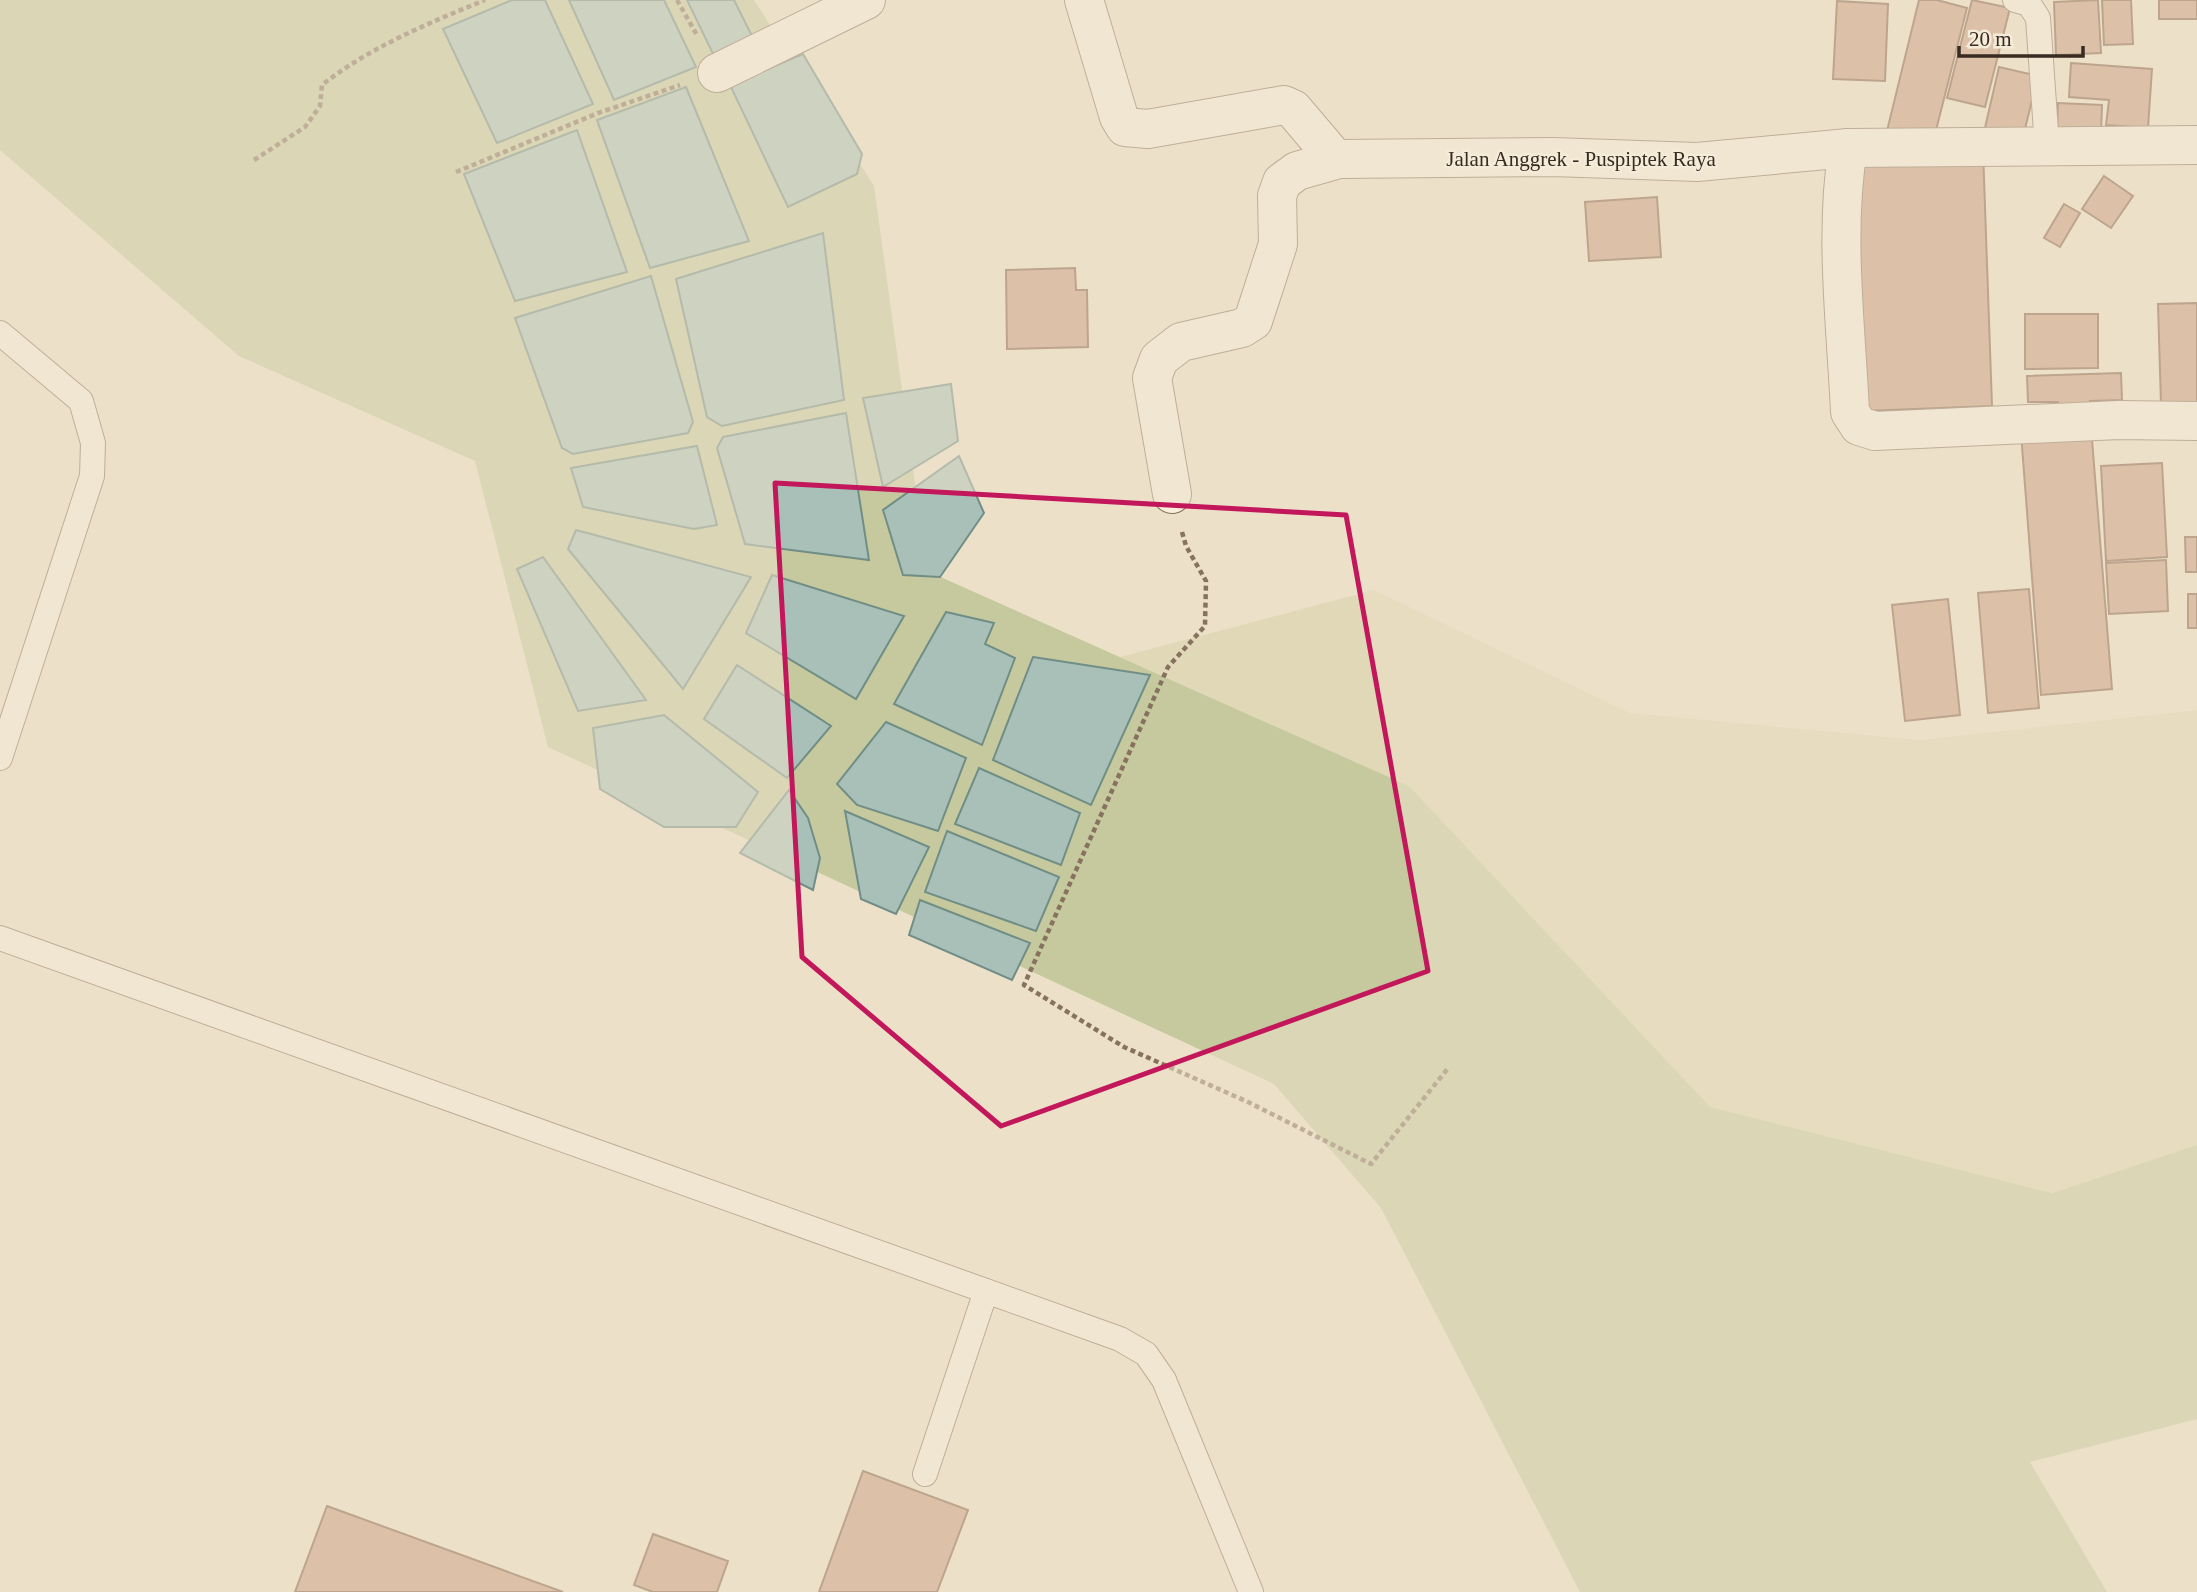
<svg xmlns="http://www.w3.org/2000/svg" width="2197" height="1592" font-family="Georgia,serif">
<rect width="100%" height="100%" fill="#ece0c9"/>
<polygon fill="#e1d8b7" points="1374,590 1630,713 1920,740 2197,710 2197,1145 2052,1193 1710,1107 1409,786 1120,657"/>
<polygon fill="#c6c99d" points="0,0 754,0 874,186 927,571 1409,786 1710,1107 2052,1193 2197,1145 2197,1419 2030,1462 2107,1592 1580,1592 1381,1208 1274,1084 548,747 475,461 239,356 0,150"/>
<g fill="#a9c0b9" stroke="#708e86" stroke-width="2">
<polygon points="512,0 545,0 593,104 497,143 443,29"/>
<polygon points="569,0 664,0 696,67 614,100"/>
<polygon points="687,0 734,0 754,40 716,60"/>
<polygon points="803,54 862,154 857,174 788,207 730,85"/>
<polygon points="686,87 749,241 650,268 597,120"/>
<polygon points="577,130 627,272 515,301 464,174"/>
<polygon points="823,233 844,400 722,426 707,417 676,279"/>
<polygon points="651,276 693,422 688,433 573,454 562,448 515,318"/>
<polygon points="951,384 958,441 883,487 863,398"/>
<polygon points="846,413 869,560 745,544 717,448 723,437"/>
<polygon points="697,446 717,525 694,529 583,507 571,468"/>
<polygon points="959,456 984,513 940,577 903,575 883,510"/>
<polygon points="576,530 751,577 683,689 568,549"/>
<polygon points="543,557 646,700 578,711 517,569"/>
<polygon points="772,575 904,616 856,699 746,633"/>
<polygon points="946,612 994,623 985,644 1015,658 982,745 894,704"/>
<polygon points="1033,657 1150,675 1091,805 993,760"/>
<polygon points="737,665 831,726 787,778 704,719"/>
<polygon points="664,715 758,792 736,827 664,827 600,789 593,728"/>
<polygon points="886,722 966,758 938,831 857,805 837,784"/>
<polygon points="979,768 1080,813 1061,865 955,824"/>
<polygon points="789,790 808,818 820,858 813,890 740,853"/>
<polygon points="845,811 929,847 896,914 861,899"/>
<polygon points="947,831 1059,877 1036,931 925,892"/>
<polygon points="920,900 1030,943 1012,980 909,935"/>
</g>
<g fill="#c79c81" stroke="#845c46" stroke-width="2">
<polygon points="1919,0 1937,0 1967,8 1933,142 1887,131"/>
<polygon points="1972,0 2010,8 1985,107 1947,98"/>
<polygon points="2098,0 2101,53 2056,55 2054,2"/>
<polygon points="2102,0 2131,0 2133,44 2104,45"/>
<rect x="2159" y="0" width="38" height="19"/>
<polygon points="1837,1 1888,4 1885,81 1833,79"/>
<polygon points="2071,63 2152,69 2148,128 2106,125 2109,100 2069,97"/>
<polygon points="1999,67 2038,76 2022,141 1984,132"/>
<polygon points="2058,103 2102,105 2101,134 2057,132"/>
<polygon points="1983,150 1992,406 1863,411 1854,155"/>
<polygon points="2104,176 2133,196 2111,228 2082,209"/>
<polygon points="1657,197 1661,257 1589,261 1585,202"/>
<polygon points="2064,204 2080,213 2060,247 2044,238"/>
<polygon points="1075,268 1076,290 1087,290 1088,347 1007,349 1006,270"/>
<polygon points="2197,303 2197,403 2161,404 2158,304"/>
<polygon points="2025,314 2098,314 2098,368 2025,369"/>
<polygon points="2121,373 2122,400 2090,401 2090,415 2058,415 2058,402 2028,402 2027,376"/>
<polygon points="2091,427 2112,689 2041,695 2021,433"/>
<polygon points="2162,463 2167,557 2106,561 2101,466"/>
<polygon points="2185,537 2197,537 2197,572 2186,572"/>
<polygon points="2166,560 2168,611 2109,614 2106,563"/>
<polygon points="2029,589 2039,708 1988,713 1978,593"/>
<rect x="2188" y="594" width="9" height="34"/>
<polygon points="1948,599 1960,715 1905,721 1892,605"/>
<polygon points="863,1471 968,1510 937,1592 819,1592"/>
<polygon points="327,1506 563,1592 295,1592"/>
<polygon points="653,1534 728,1561 717,1592 653,1592 634,1585"/>
</g>
<g fill="none" stroke-linecap="round" stroke-linejoin="round">
<g stroke="#87725f" stroke-width="26">
<g id="service">
<polyline points="2015,0 2029,4 2038,18 2047,146"/>
<polyline points="0,333 81,401 93,443 92,476 0,758"/>
<polyline points="0,938 1120,1339 1146,1354 1164,1380 1251,1592"/>
<polyline points="925,1474 986,1291"/>
</g>
</g>
<g stroke="#87725f" stroke-width="40">
<g id="minor">
<polyline points="1084,0 1119,117 1125,127 1148,129 1284,105 1293,109 1332,155 1339,159 1553,157 1697,162 1848,148 2197,145"/>
<polyline points="717,73 866,0"/>
<path d="M1848,148C1834,234 1846,325 1850,412L1859,426L1875,431L2119,420L2197,421"/>
<polyline points="1172,494 1152,378 1159,359 1181,342 1242,328 1253,321 1278,244 1277,196 1282,182 1297,171 1339,159"/>
</g>
</g>
<g stroke="#87725f" stroke-width="4.5" stroke-dasharray="5 3.5" stroke-linecap="butt">
<polyline points="677,0 698,37"/>
<path d="M254,160L305,127L320,106L322,85C370,47 429,23 485,0"/>
<polyline points="456,172 598,113 680,85"/>
<polyline points="1182,532 1186,546 1206,581 1205,626 1168,667 1024,985 1124,1047 1248,1102 1371,1164 1449,1067"/>
</g>
<use href="#service" stroke="#f7eedc" stroke-width="24"/>
<use href="#minor" stroke="#f7eedc" stroke-width="38"/>
</g>
<path d="M0 0H2197V1592H0ZM775,483L1346,515L1428,971L1001,1126L802,957Z" fill="#ece0c9" fill-opacity=".55" fill-rule="evenodd"/>
<path fill="none" stroke="#c2185b" stroke-width="5" stroke-linejoin="round" d="M775,483L1346,515L1428,971L1001,1126L802,957Z"/>
<g text-anchor="middle" dominant-baseline="central" stroke-width="5" stroke-linejoin="round" paint-order="stroke">
<g font-size="21" fill="#382b21" stroke="#f4ebd8">
<text x="1581" y="159">Jalan Anggrek - Puspiptek Raya</text>
</g>
</g>
<path d="M1959 46v10h124v-10" fill="none" stroke="#382b21" stroke-width="3.5"/>
<text x="1969" y="46" font-size="21" fill="#382b21" stroke="#f4ebd8" stroke-width="5" paint-order="stroke">20 m</text>
</svg>
